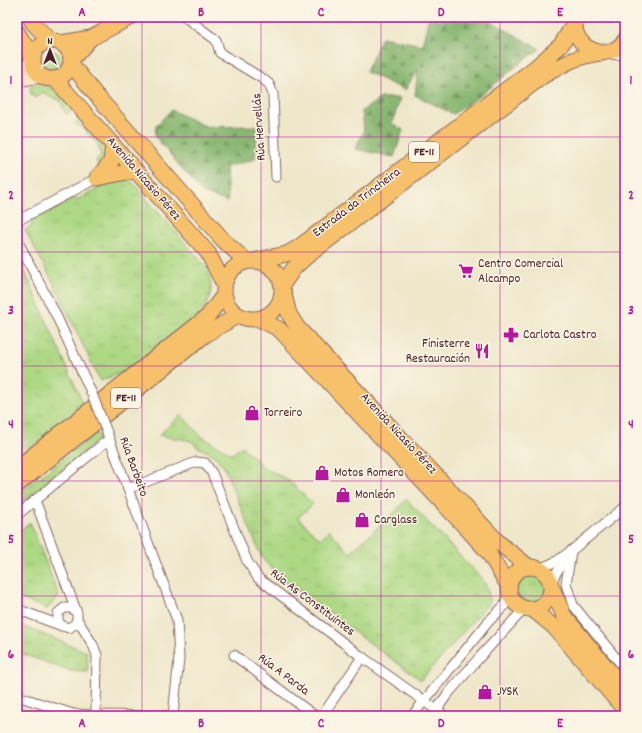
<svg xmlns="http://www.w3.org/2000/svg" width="642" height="733" font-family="Dekko,sans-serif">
<defs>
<pattern id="grass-tufts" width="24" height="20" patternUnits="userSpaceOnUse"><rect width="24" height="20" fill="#add884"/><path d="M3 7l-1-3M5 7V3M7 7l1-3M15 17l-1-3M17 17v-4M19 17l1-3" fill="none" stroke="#96b972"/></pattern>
<pattern id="forest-firs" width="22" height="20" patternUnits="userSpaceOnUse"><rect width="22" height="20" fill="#8ab872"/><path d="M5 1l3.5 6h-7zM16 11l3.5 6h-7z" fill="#73955e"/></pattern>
</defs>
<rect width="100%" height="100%" fill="#fcf5e5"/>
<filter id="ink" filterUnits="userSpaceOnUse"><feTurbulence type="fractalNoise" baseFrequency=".025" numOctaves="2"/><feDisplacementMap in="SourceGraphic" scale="8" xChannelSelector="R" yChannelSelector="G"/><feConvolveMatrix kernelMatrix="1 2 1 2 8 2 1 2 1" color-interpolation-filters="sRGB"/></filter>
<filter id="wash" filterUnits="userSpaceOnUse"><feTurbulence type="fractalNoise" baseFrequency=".012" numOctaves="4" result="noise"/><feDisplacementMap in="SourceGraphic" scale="16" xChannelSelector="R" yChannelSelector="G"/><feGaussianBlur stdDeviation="0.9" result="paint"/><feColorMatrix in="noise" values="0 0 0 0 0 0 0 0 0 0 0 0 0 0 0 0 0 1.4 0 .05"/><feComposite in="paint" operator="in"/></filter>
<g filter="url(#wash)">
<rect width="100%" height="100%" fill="#eee7ca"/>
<g fill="url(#grass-tufts)" stroke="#7c7c58">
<circle cx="52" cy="60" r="9"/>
<path d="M33,84C54,85 61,95 74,110L66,114L60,100L52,98L42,92L35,98L31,94L30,86Z"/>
<polygon points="79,117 107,148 108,154 100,169 96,160 101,156 98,144 88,135 85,129 75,123"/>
<path d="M120,179L128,180L133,183L207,268C214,286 212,302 198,315L122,376L120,373L100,381L53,282L25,230L32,226L31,220L75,198L76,200L114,180Z"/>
<polygon points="17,254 84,406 17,459"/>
<polygon points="181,415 202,437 232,454 242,446 262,466 291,482 313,504 298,518 320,539 329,530 350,553 396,511 406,499 483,580 488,590 490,602 421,680 280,578 262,558 224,467 214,455 197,447 191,441 159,435"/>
<polygon points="96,433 100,439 17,506 17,495"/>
<polygon points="30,522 59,596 47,609 17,597 17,533"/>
<circle cx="530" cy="588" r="15"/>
<polygon points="17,624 87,652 88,672 71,671 17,652"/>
</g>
<g fill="url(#forest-firs)" stroke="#6a6c4e">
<polygon points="429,17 483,17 540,49 525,59 484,93 453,114 415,95 418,69 405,90 366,72 382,37 422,45"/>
<polygon points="381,98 400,98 392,124 403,130 394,157 355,149 364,131 362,111"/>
<polygon points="171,110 207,127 257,126 255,159 226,167 228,202 202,193 155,136 156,126"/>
</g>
</g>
<g filter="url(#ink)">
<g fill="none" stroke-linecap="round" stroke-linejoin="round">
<g stroke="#836563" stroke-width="11">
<g id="minor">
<polyline points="104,17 110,28"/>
<polyline points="185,17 216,40 220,53 263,79 269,84 273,94 276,177"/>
<polyline points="17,221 97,178"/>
<polyline points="17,240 56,315 92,394"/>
<polyline points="106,430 177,620 179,659 173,715"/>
<polyline points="128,489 196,462 205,463 212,473 247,561 258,578 362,657 445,716"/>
<polyline points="35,500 77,613 77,619 76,623 69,628 62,626 58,621 58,613 64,608 72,608 77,613"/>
<polyline points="17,515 109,439"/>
<polyline points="571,551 566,584 573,605 625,669"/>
<polyline points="539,569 557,561 571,551 625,507"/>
<polyline points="551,584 556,573 568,556"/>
<polyline points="17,609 62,626"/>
<polyline points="77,619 93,645 97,655 96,715"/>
<polyline points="234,655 315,716"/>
<polyline points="17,696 73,714 96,715 176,716"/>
<polyline points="322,716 362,657"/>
<polyline points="412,716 489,621 504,606 510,591"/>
<polyline points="432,716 447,695 478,659 525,608"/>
</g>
</g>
<g stroke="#836563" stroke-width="13">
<polyline id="tertiary" points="607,53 625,54"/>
</g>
<g stroke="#836563" stroke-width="15">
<g id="secondary">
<polyline points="17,76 32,61"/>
<polyline points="17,80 41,76"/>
</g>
</g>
<g stroke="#836563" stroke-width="17">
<g id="primary">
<polyline points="61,43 91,38"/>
<polyline points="72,59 91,38 131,17"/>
</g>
</g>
<g stroke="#836563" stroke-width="17">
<g id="trunk">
<polyline points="30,17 33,23 50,41"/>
<path d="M576,17C568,47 608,66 625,40"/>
<polyline points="17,32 33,58"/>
<circle cx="52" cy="60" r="19"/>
<polyline points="71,64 96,95 224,241 246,261"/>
<polyline points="55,79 208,253 224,284"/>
<polyline points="97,178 127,172 136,171"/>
<polyline points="97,178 111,162 113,145"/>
<polyline points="257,260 287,254 299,247 536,67 561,45 575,22"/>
<circle cx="253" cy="290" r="29"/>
<path d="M283,284L294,268L306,257L543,76C564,64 578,55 602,53"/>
<polyline points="283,291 289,314 297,327 499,543 529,567"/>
<polyline points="259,319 279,329 470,532 488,552 509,587"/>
<polyline points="17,468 207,317 224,295"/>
<polyline points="17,485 205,335 238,315"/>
<circle cx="530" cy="588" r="21"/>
<polyline points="552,588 564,616 625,690"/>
<polyline points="532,609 554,627 625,710"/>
</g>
</g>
<use href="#minor" stroke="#fff" stroke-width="9"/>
<use href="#tertiary" stroke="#fff" stroke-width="11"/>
<use href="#secondary" stroke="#fce6c4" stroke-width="13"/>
<use href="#primary" stroke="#f7c06b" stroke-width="15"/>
<use href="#trunk" stroke="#f7c06b" stroke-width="15"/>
<g stroke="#836563" stroke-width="11" stroke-linecap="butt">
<polyline id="minor-bridge" points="92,394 106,430"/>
</g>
<use href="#minor-bridge" stroke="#fff" stroke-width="9"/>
</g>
</g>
<path fill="none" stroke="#b5179e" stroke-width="1" stroke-opacity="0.55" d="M142,17V716M261,17V716M381,17V716M500,17V716M17,137H625M17,252H625M17,366H625M17,481H625M17,596H625"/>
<defs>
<g id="supermarket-bare" transform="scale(1.2)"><path d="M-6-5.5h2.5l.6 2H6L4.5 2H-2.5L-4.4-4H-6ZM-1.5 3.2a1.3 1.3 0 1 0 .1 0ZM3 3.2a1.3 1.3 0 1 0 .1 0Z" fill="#b5179e" stroke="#fcf5e5" stroke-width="2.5" paint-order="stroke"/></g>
<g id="pharmacy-bare" transform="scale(1.2)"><path d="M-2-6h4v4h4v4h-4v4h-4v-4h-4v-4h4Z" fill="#b5179e" stroke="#fcf5e5" stroke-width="2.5" paint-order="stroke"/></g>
<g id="restaurant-bare" transform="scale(1.2)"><path d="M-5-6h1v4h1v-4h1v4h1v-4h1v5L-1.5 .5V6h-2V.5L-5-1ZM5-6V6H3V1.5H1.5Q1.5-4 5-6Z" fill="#b5179e" stroke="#fcf5e5" stroke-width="2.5" paint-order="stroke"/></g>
<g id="shop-bare" transform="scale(1.2)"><path d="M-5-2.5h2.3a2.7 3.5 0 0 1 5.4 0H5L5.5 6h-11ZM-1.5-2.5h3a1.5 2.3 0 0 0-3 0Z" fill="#b5179e" stroke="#fcf5e5" stroke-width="2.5" paint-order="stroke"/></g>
</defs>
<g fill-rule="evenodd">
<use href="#supermarket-bare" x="466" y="271"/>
<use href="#pharmacy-bare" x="511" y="335"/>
<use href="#restaurant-bare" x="482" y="351"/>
<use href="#shop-bare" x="252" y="413"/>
<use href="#shop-bare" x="322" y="473"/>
<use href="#shop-bare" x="343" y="495"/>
<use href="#shop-bare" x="362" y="520"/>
<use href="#shop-bare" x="485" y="692"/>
</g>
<g text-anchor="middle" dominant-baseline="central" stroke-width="3" stroke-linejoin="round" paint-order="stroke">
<g fill="#fcf5e5" stroke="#7f5f63" stroke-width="1">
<rect x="409" y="142" width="30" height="20" rx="3"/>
<rect x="111" y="388" width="30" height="20" rx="3"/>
</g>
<g font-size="12" font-weight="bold" fill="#4a1f2b">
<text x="424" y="152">FE-11</text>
<text x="126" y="398">FE-11</text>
</g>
<g font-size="13" fill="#4a1f2b" stroke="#fcf5e5">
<text transform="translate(260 127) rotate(-94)">Rúa Hervellás</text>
<text transform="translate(143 179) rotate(49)">Avenida Nicasio Pérez</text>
<text transform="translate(357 203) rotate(-37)">Estrada da Trincheira</text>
<text transform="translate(398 434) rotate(47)">Avenida Nicasio Pérez</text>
<text transform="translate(133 467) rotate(70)">Rúa Barbeito</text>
<text transform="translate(312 603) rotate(37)">Rúa As Constituíntes</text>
<text transform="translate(283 675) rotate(37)">Rúa A Parda</text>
</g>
<g font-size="13" fill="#4a1f2b" stroke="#fcf5e5" text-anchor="start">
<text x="478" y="264">Centro Comercial<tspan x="478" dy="15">Alcampo</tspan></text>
<text x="523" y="335">Carlota Castro</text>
<text x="470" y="344" text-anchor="end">Finisterre<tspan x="470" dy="15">Restauración</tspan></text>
<text x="264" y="413">Torreiro</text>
<text x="334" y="473">Motos Romero</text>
<text x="355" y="495">Monleón</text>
<text x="374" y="520">Carglass</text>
<text x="497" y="692">JYSK</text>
</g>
</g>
<rect width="642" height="733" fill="none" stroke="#fcf5e5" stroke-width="44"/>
<g transform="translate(50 50)" stroke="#fcf5e5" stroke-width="3" paint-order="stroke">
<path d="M0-3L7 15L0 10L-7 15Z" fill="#4a1f2b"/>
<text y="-6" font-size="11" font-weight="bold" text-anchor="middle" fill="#4a1f2b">N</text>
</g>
<rect x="22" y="22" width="598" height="689" fill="none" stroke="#b5179e" stroke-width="1.5"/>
<g font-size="13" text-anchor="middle" font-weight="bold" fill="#b5179e">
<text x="82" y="16">A</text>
<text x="201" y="16">B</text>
<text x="321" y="16">C</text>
<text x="441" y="16">D</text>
<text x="560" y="16">E</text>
<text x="11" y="84">1</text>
<text x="631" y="84">1</text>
<text x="11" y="199">2</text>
<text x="631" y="199">2</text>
<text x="11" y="314">3</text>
<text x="631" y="314">3</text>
<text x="11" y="428">4</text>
<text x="631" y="428">4</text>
<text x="11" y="543">5</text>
<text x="631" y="543">5</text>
<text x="11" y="658">6</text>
<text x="631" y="658">6</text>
<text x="82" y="727">A</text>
<text x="201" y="727">B</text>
<text x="321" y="727">C</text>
<text x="441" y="727">D</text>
<text x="560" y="727">E</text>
</g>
</svg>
